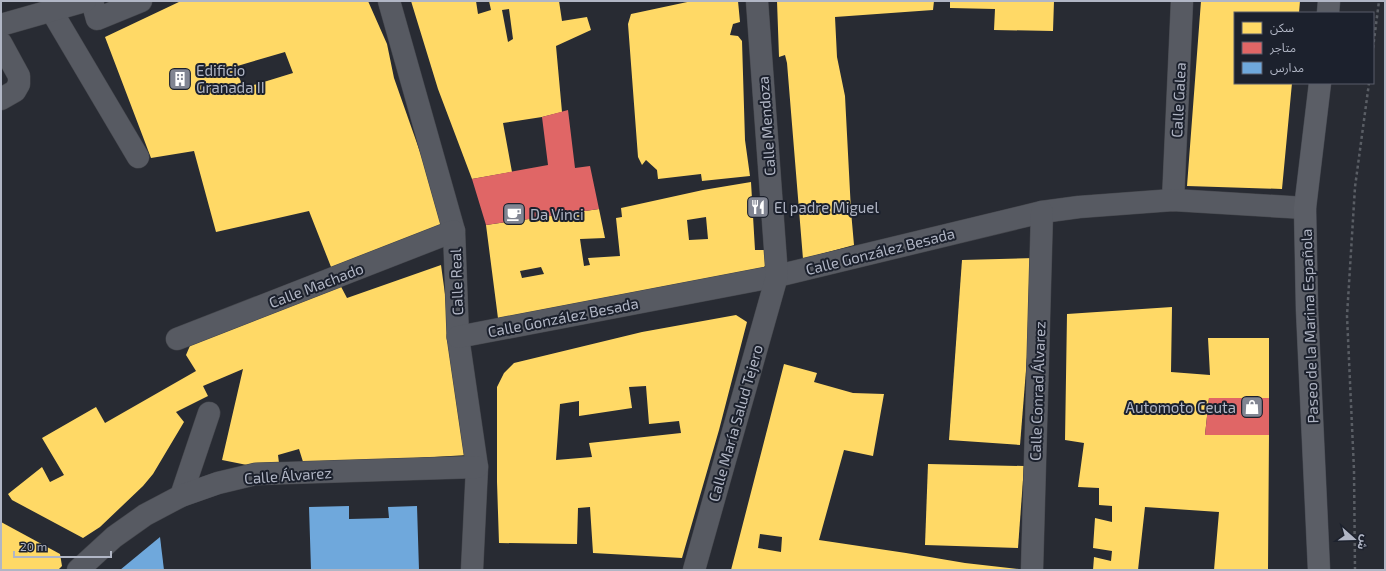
<svg xmlns="http://www.w3.org/2000/svg" width="1386" height="571" font-family="'Exo 2','Noto Sans Arabic',sans-serif">
<rect width="100%" height="100%" fill="#282b33"/>
<g fill="#ffd966" fill-rule="evenodd">
<path d="M181,1H368L387,44L394,78L445,223L333,272L309,211L216,232L194,151L151,158L105,37ZM285,52L293,73L244,88L234,67Z"/>
<path d="M411,1H476L478,14L491,10L489,1H559L562,21L587,17L591,30L556,46L562,112L542,117L503,123L512,172L472,179L438,89ZM509,9L513,39L508,42L502,10Z"/>
<polygon points="692,1 738,1 740,22 733,24 730,35 738,36 742,41 745,140 750,176 702,181 701,174 658,179 657,170 646,160 642,165 638,157 628,24 631,14"/>
<polygon points="777,1 934,1 933,10 835,17 837,57 845,96 851,211 854,245 803,259 787,63 785,55 779,57"/>
<polygon points="950,1 1054,1 1053,31 994,30 995,9 950,8"/>
<polygon points="1201,1 1300,1 1299,13 1235,13 1235,83 1292,83 1282,189 1187,186"/>
<path d="M751,182L755,250H765V266L757,274L499,326L486,225L599,209L605,238L580,239L584,266L590,265L588,258L620,256L616,218L622,217L621,208L703,190ZM706,217L708,239L689,240L687,220ZM541,267L544,274L522,278L520,271Z"/>
<polygon points="1035,258 1020,445 949,440 962,260"/>
<polygon points="441,265 467,455 304,465 299,449 278,455 279,463 252,466 222,460 243,369 203,386 208,396 176,412 184,422 153,474 143,486 100,527 83,538 12,500 8,494 42,467 50,482 64,475 42,438 96,407 105,423 196,371 186,355 192,341 337,279 347,298"/>
<polygon points="1172,307 1171,372 1210,375 1208,338 1269,338 1269,398 1209,398 1205,435 1269,435 1268,570 1214,570 1219,512 1145,507 1138,570 1093,570 1094,557 1111,561 1112,551 1093,548 1095,518 1112,522 1112,506 1099,505 1099,488 1078,487 1084,443 1065,440 1067,314"/>
<path d="M736,315L747,322L719,430L682,558L593,553L590,507L578,508L577,544L499,543L497,482V387L504,373L514,363L642,332ZM646,386L649,424L679,421L681,433L589,443L592,457L556,460L560,404L579,401V416L632,408L629,387Z"/>
<path d="M784,364L817,373L814,382L853,393L884,394L873,456L844,450L819,540L906,553L965,563L1019,569V570H731ZM760,534L782,537L781,552L758,548Z"/>
<polygon points="928,464 1024,466 1018,548 925,545"/>
<polygon points="1,522 60,554 62,566 58,570 1,570"/>
</g>
<g fill="#e06666">
<polygon points="568,110 575,168 590,166 599,209 486,225 472,179 548,165 542,117"/>
<polygon points="1209,398 1269,398 1269,435 1205,435"/>
</g>
<g fill="#6fa8dc">
<polygon points="349,506 349,519 389,518 388,507 417,506 419,570 311,570 309,507"/>
<polygon points="160,537 164,570 120,570"/>
</g>
<g fill="none" stroke-linecap="round" stroke-linejoin="round">
<g stroke="#44464c" stroke-width="23">
<g id="street">
<polyline points="92,1 97,19 141,1"/>
<polyline points="389,1 454,231 458,337 477,467 472,570"/>
<polyline points="51,10 138,157"/>
<polyline points="1,25 85,1"/>
<polyline points="1,43 19,76 19,84 15,91 1,99"/>
<polyline points="1173,200 1182,1"/>
<polyline points="458,337 777,276 1042,212 1079,207 1173,200 1305,208"/>
<polyline points="177,339 454,231"/>
<polyline points="181,496 209,413"/>
<polyline points="78,570 114,537 145,515 181,496 218,483 256,474 477,467"/>
<polyline points="694,570 777,276 757,1"/>
<polyline points="1032,570 1042,212"/>
</g>
</g>
<g stroke="#454850" stroke-width="23">
<g id="secondary">
<polyline points="1328,13 1329,1"/>
<polyline points="1319,570 1307,310 1305,208 1320,83"/>
</g>
</g>
<g stroke="#5a5e65" stroke-width="2.5" stroke-dasharray="3 3" stroke-linecap="butt">
<polyline points="1373,48 1379,1"/>
<polyline points="1355,570 1354,470 1347,316 1355,187 1369,83"/>
</g>
<use href="#street" stroke="#575a62" stroke-width="22"/>
<use href="#secondary" stroke="#5b5e66" stroke-width="22"/>
</g>
<defs>
<g id="building-square" transform="scale(1.15)"><rect x="-9" y="-9" width="18" height="18" rx="4" fill="#818592" stroke="#1c212d"/><path d="M-4-6H4V6H1V3H-1V6H-4ZM-2.5-4.3h1.7v1.8h-1.7ZM.8-4.3h1.7v1.8H.8ZM-2.5-1h1.7V.8h-1.7ZM.8-1h1.7V.8H.8Z" fill="#fff"/></g>
<g id="restaurant-square" transform="scale(1.15)"><rect x="-9" y="-9" width="18" height="18" rx="4" fill="#818592" stroke="#1c212d"/><path d="M-5-6h1v4h1v-4h1v4h1v-4h1v5L-1.5 .5V6h-2V.5L-5-1ZM5-6V6H3V1.5H1.5Q1.5-4 5-6Z" fill="#fff"/></g>
<g id="cafe-square" transform="scale(1.15)"><rect x="-9" y="-9" width="18" height="18" rx="4" fill="#818592" stroke="#1c212d"/><path d="M-5.5-4.5H6V0H3Q3 3.5 0 3.5H-2.5Q-5.5 3.5-5.5 0ZM3-3.2v2h1.7v-2ZM-6 4.5H4V6H-6Z" fill="#fff"/></g>
<g id="shop-square" transform="scale(1.15)"><rect x="-9" y="-9" width="18" height="18" rx="4" fill="#818592" stroke="#1c212d"/><path d="M-5-2.5h2.3a2.7 3.5 0 0 1 5.4 0H5L5.5 6h-11ZM-1.5-2.5h3a1.5 2.3 0 0 0-3 0Z" fill="#fff"/></g>
</defs>
<g fill-rule="evenodd">
<use href="#building-square" x="180" y="79"/>
<use href="#restaurant-square" x="758" y="207"/>
<use href="#cafe-square" x="514" y="214"/>
<use href="#shop-square" x="1252" y="407"/>
</g>
<g text-anchor="middle" dominant-baseline="central" stroke-width="4" stroke-linejoin="round" paint-order="stroke">
<g font-size="15" fill="#b1b6c5" stroke="#1c212d" text-anchor="start">
<text x="196" y="70">Edificio<tspan x="196" dy="17">Granada II</tspan></text>
<text x="774" y="207">El padre Miguel</text>
<text x="530" y="214">Da Vinci</text>
<text x="1236" y="407" text-anchor="end">Automoto Ceuta</text>
</g>
<g font-size="15" fill="#b1b6c5" stroke="#1c212d">
<text transform="translate(1178 100) rotate(-87)">Calle Galea</text>
<text transform="translate(766 126) rotate(-94)">Calle Mendoza</text>
<text transform="translate(880 251) rotate(-14)">Calle González Besada</text>
<text transform="translate(456 282) rotate(-92)">Calle Real</text>
<text transform="translate(316 285) rotate(-21)">Calle Machado</text>
<text transform="translate(563 317) rotate(-11)">Calle González Besada</text>
<text transform="translate(1309 326) rotate(-92)">Paseo de la Marina Española</text>
<text transform="translate(1037 391) rotate(-88)">Calle Conrad Álvarez</text>
<text transform="translate(735 423) rotate(-74)">Calle María Salud Tejero</text>
<text transform="translate(288 475) rotate(-4)">Calle Álvarez</text>
</g>
</g>
<rect width="1386" height="571" fill="none" stroke="#b1b6c5" stroke-width="4"/>
<rect x="1234" y="12" width="140" height="72" fill="#1c212d" stroke="#585d6a"/>
<rect x="1242" y="22" width="20" height="12" fill="#ffd966" stroke="#585d6a"/>
<text x="1270" y="32" font-size="12" fill="#b1b6c5">سكن</text>
<rect x="1242" y="42" width="20" height="12" fill="#e06666" stroke="#585d6a"/>
<text x="1270" y="52" font-size="12" fill="#b1b6c5">متاجر</text>
<rect x="1242" y="62" width="20" height="12" fill="#6fa8dc" stroke="#585d6a"/>
<text x="1270" y="72" font-size="12" fill="#b1b6c5">مدارس</text>
<g transform="translate(1354 539) rotate(110)" stroke="#1c212d" stroke-width="3" paint-order="stroke">
<path d="M0-3L7 15L0 10L-7 15Z" fill="#b1b6c5"/>
<text y="-6" font-size="11" font-weight="bold" text-anchor="middle" fill="#b1b6c5">ش</text>
</g>
<path d="M14 551v6h97v-6" fill="none" stroke="#b1b6c5" stroke-width="2"/>
<text x="20" y="551" font-size="12" fill="#b1b6c5" stroke="#1c212d" stroke-width="3" paint-order="stroke">20 m</text>
</svg>
